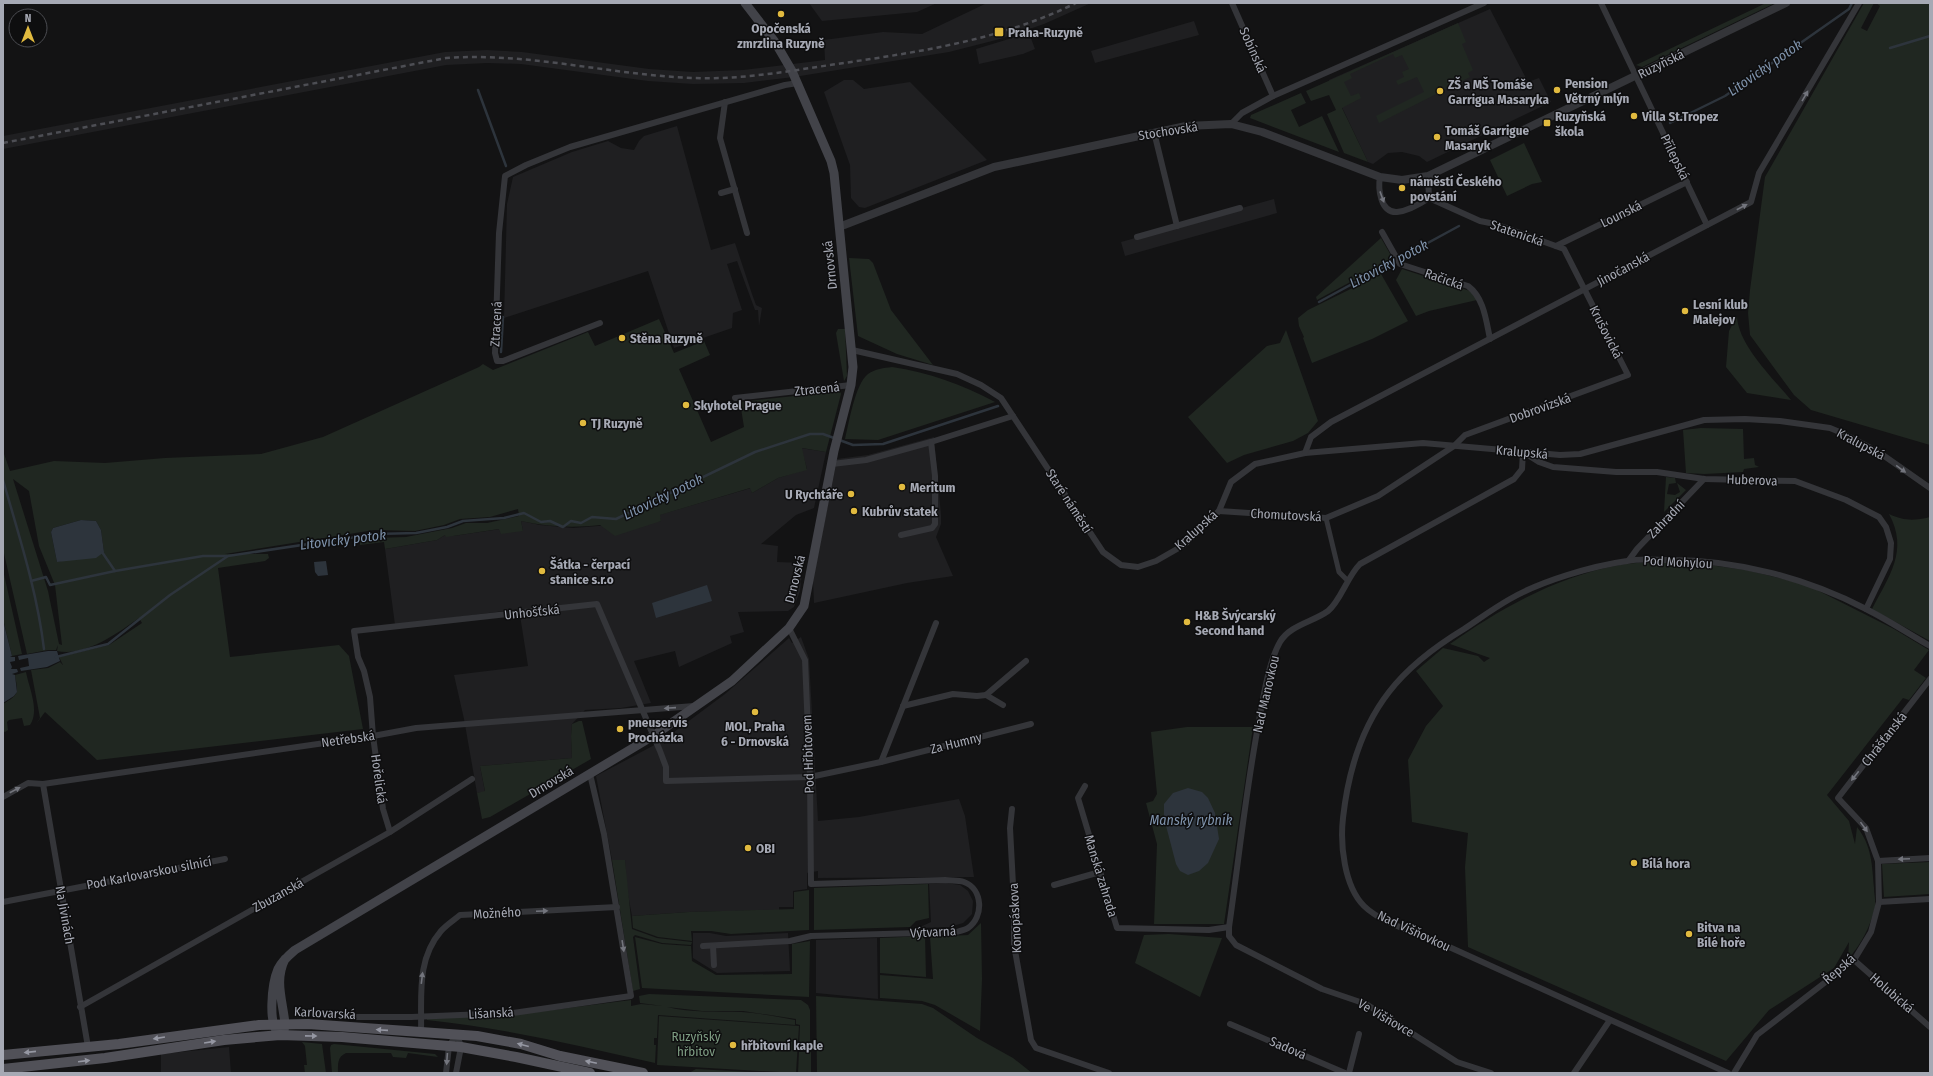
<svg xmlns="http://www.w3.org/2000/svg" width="1933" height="1076" font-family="'Fira Sans Condensed',sans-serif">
<rect width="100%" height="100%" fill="#131314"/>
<g fill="#1f1f21">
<polygon points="809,3 937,3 917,12 822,21"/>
<polygon points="987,3 1091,3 1044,24 1000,39 949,52 794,77 744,83 693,84 648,81 521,64 487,63 446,65 3,149 3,136 445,52 487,50 522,52 649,69 693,72 743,70 825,60 824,40 883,32 922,34"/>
<polygon points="1490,9 1528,82 1539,78 1551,102 1427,162 1419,156 1402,152 1388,153 1373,164 1368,162 1329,80"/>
<polygon points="1194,21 1199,35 1095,63 1091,51"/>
<polygon points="1029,33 1035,49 1023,54 979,64 976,49"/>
<polygon points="844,80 853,80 864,89 910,82 987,160 865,208 859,207 851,198 850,165 824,92"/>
<polygon points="677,126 711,250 735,243 752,294 756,305 762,308 759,326 758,310 755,310 737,261 727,264 742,310 733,313 732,328 674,348 648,271 504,318 507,204 513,177 572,152 608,141 621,148 634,150 639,141 644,136"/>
<polygon points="1274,199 1277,213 1125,256 1121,242"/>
<polygon points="934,437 941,515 941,524 936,537 953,576 907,583 814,603 813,580 837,459 868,455"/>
<polygon points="801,448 826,452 814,508 796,515 761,544 778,546 777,562 803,563 800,591 794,607 788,611 738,612 744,632 730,636 732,643 679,667 675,651 634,661 651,703 621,708 585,710 572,724 571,736 572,758 480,766 485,792 477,793 464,719 454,675 528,666 519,609 395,625 385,549 437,540 445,535 453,536 500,529 523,531 521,521 540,525 573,528 661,521 659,515 751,488 752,493 778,478 807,469"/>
<polygon points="801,637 809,659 818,821 859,817 959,799 965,816 974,877 818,878 818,871 807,873 807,889 793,891 793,907 779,907 779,910 689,912 632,916 626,884 625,860 612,860 596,776 662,741 725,694 789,638 792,643"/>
<polygon points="946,883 960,885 968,891 973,901 972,914 963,923 950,927 918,928 931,922 929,884"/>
<polygon points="693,933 710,933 726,936 788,933 790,971 717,973 693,958"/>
<polygon points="877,938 878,999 816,993 816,940"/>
<polygon points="229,1047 231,1073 161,1073 161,1054"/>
</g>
<g fill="#202721" fill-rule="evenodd">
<polygon points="1766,3 1775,3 1642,67 1636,65"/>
<polygon points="1864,3 1874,3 1861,28 1867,31 1880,6 1876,3 1930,3 1930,445 1811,410 1794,395 1750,335 1748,313 1750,290 1765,177"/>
<polygon points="1458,23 1466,42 1462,44 1473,70 1468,73 1470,77 1381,122 1379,123 1376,116 1424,92 1417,77 1398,85 1396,81 1404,77 1402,72 1409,69 1402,55 1395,58 1393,54 1350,74 1352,78 1344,82 1351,96 1359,93 1361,98 1342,108 1368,162 1344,153 1327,114 1336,110 1329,95 1311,101 1306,91"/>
<polygon points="1301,93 1306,103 1291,110 1299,127 1322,116 1339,152 1250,118 1251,115"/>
<polygon points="1524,143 1542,182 1532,184 1507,196 1490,160"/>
<polygon points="1381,238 1393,259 1317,300 1316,297"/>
<polygon points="849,258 869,259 873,263 891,310 933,365 897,354 858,336"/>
<polygon points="1402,269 1470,291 1477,300 1429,311 1416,316 1396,280"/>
<polygon points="1381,274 1408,321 1372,339 1312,363 1303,338 1304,337 1299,326 1298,318 1308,310"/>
<path d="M1737,316C1738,345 1773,378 1791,400L1747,393L1726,367L1729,331Z"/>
<path d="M659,319L674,353L704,341L710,355L679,369L711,442L744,427L740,402L840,391L841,394L826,452L802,448L807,470L778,478L752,493L750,488L660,515L661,521L615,536L600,525C573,528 548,527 521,521L523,531L501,534L499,529L453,536L446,537L445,535L437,540L385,549L384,542L360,545V541L375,538L406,537L452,528L466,523H487L519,516L518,509L490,517L460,519L444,525L415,531L374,530L225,554H268L269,558L265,561L218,568L230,657L339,645L349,656L363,729L97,760L45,712L36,724L40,718L31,670L48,668L60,662L63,665L59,657L109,645L142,623L139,618C118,633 85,657 57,651L58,645L56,650H48L27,654L3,549V451L10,471L54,461L105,463L165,458L261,454L323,437L479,367L483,364L493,370L588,332L595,346ZM13,479L29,491L39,546L55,585L62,645L59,644L48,591ZM81,520L96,521L101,530L104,552L57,562L51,532L53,528Z"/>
<polygon points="838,329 845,329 847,376 844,381 836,333"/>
<polygon points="1286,330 1318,421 1308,433 1293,441 1244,455 1227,463 1188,417 1267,346 1280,343"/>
<path d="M892,367C928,372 963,385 995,402L878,440L845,439C849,423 855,384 868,374C875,369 884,368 892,367Z"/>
<polygon points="1701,428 1743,429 1744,459 1754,458 1755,465 1759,467 1744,469 1743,472 1704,474 1686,473 1683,430"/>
<polygon points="1666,477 1675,478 1676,483 1669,484 1667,494 1675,495 1680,492 1677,483 1686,490 1664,512"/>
<path d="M1889,514C1904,521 1914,521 1930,517V641L1872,609C1889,576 1909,551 1889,514Z"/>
<path d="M1665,562L1709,565L1746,570L1807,585L1894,629L1929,650L1914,670L1926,678L1909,700L1903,698L1827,795L1849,821L1855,844L1857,827C1872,846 1872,865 1874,888C1874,894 1876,901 1875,907C1871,925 1861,945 1848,959L1849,942L1834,968L1769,1010L1726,1061L1468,947L1465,867L1468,833L1412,822L1408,760L1426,726L1443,706L1416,671L1443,648L1478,656L1484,662L1490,658L1450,644C1501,608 1558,576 1620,565C1634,562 1650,563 1665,562Z"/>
<polygon points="3,570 22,654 12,656 3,619"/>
<path d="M26,672C29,688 40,711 30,725L24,726L22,718L9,720L7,722L8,730L5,732L3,731V704C20,694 18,693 15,675Z"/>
<polygon points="579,721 582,721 591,759 490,817 482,819 477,793 485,791 480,766 572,758 571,736 572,724"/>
<polygon points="1187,727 1253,727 1224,924 1154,924 1157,844 1146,803 1153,801 1157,794 1151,732"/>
<polygon points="612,860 625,860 632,929 657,938 692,942 691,945 662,943 635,935 633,937 640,989 633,991"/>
<polygon points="1930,862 1930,894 1884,897 1882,864"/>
<polygon points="928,884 929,918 916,921 910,927 814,930 814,888"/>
<polygon points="809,890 809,930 731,934 711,931 691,931 692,941 658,937 633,928 632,916 689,912 794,909 794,892"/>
<polygon points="981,923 982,979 980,1031 935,1005 922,1001 880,998 880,975 933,979 930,937 968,935"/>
<polygon points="1169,934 1222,938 1200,997 1135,963 1144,935"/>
<polygon points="925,936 926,977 880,973 880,938"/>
<polygon points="635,937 662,944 691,946 692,961 716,975 792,974 792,944 810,941 809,997 642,988"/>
<path d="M649,994L801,1000L808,1005L810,1010V1048L799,1047L800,1025L796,1024V1019L743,1011H702L667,1007C692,1013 717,1011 742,1012C760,1013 778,1017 795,1020V1025L658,1015L657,1038H654V1045H656L655,1063C579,1046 504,1028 427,1020V1018L513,1015L631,1000V1006L641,1004L663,1006L640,1003L639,996Z"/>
<polygon points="816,996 922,1004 933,1008 977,1038 1013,1058 1032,1073 817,1073"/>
<polygon points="659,1016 799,1026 796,1073 657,1065"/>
<polygon points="302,1042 322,1044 326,1073 305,1073 304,1065 307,1065 305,1046"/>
<path d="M334,1044L435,1054L438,1057L408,1053L406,1058L393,1057L391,1053H346C337,1057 338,1064 338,1073H332L330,1048L331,1045Z"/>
<polygon points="799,1052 811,1052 811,1073 798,1073"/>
<polygon points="696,1069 771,1073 689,1073"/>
</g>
<g fill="#2d343c">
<polygon points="81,520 96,521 101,530 104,552 96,558 57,562 51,532 53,528"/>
<polygon points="326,561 328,575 318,576 315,572 314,562"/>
<polygon points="707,585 712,601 656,618 652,603"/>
<polygon points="3,620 12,656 10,657 15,657 15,661 10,662 12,667 11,669 17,669 18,672 12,674 15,675 17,692 14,696 3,703"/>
<polygon points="48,651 57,651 60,661 47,667 21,671 20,668 29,666 28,658 19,660 18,656"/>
<polygon points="1188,788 1202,792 1208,798 1215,813 1219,839 1208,863 1199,871 1188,875 1180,871 1176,864 1164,818 1164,804 1173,793"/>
</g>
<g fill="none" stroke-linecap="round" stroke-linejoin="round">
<g stroke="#2d343c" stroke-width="2.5">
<polyline points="1890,48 1930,36"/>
<polyline points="478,90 506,166"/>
<polyline points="1670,123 1725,96 1849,9 1852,3"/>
<polyline points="1319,302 1459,226"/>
<polyline points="501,352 503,317"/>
<path d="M3,480C19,536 37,591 44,649"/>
<polyline points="102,552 115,571"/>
<polyline points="31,581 46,577 50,585 115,571 203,556 227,556"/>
<polyline points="56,657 108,644 170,595 228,556 376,534 416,533 447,527 463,521 504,518 524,513 541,522 550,521 563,527 571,521 581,523 592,517 616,519 755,452 810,434 823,434 853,445 883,444 998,406"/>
</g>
<polyline stroke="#343539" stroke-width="5" points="1326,518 1339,572 1347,580"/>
<g stroke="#343539" stroke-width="6">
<polyline points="1232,3 1273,96"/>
<polyline points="1601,3 1707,225"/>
<polyline points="725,102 720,138 747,233"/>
<polyline points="1231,124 1242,113 1273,96 1484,3"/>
<polyline points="1154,132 1177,226"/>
<polyline points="1428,176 1429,198"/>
<path d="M1380,177C1378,188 1380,213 1397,212C1408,211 1420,204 1429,198"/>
<polyline points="721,193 735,189"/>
<path d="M1382,232L1400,264L1468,286C1484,298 1486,320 1490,339"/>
<polyline points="1137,237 1240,208"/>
<polyline points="1556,246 1687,182"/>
<polyline points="600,323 503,361 497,361 495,353 499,233 505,176 526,165 570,147 785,85 798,83"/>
<polyline points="852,350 957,374 981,385 1001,398 1103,552 1121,565 1138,567 1156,561 1184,545 1219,511 1231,482 1255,464 1305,453 1423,443 1560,455 1580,454 1704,420 1745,419 1780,421 1830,428 1842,433 1880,453 1930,488"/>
<polyline points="735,398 851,385"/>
<polyline points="1305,453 1311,437 1331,422 1751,202 1759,173 1859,3"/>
<polyline points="1525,453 1539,462 1553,467 1616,472 1657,472 1704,479 1795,481 1846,500 1879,517 1886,527 1891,543 1890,559 1866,609"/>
<polyline points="832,464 866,460 931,442 1013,416"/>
<polyline points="1219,511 1326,518 1378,496 1454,446 1465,435 1628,375 1564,249 1495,224 1480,221 1429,198"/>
<polyline points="901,535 932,528 935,524 935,476 931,442"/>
<polyline points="1629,560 1637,549 1704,479"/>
<polyline points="986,695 1003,705"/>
<polyline points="903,706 953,694 977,696 986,695 1026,661"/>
<polyline points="881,762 936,623"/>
<polyline points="43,784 88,1047"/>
<polyline points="1085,786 1078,798 1117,928 1209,930 1229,927"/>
<polyline points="3,797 28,783 43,784 373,736 416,728 694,706"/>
<polyline points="1012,809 1010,828 1014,904 1014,945 1031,1040 1036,1048 1109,1073"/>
<polyline points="390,832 383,809 373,736 370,697 364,671 358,657 354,631 597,604 660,751 666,767 666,781 810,777 881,762 1031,724"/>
<polyline points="1878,861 1930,858"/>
<polyline points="1054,885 1100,872"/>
<polyline points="3,902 225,859"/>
<polyline points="1879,902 1930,899"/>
<path d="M703,946L790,941L811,936L956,932C960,931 965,930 968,928C984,917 983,889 964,882C958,880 951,881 945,880L811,884L810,777L805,660L789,628"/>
<polyline points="713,946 714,965"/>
<polyline points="1854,960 1930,1027"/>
<polyline points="80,1007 390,832 472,779"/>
<polyline points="350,1017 411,1017 513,1013 631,996 604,834 590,774"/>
<polyline points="1230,1024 1345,1073"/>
<path d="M421,1032C422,997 416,960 441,931C446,925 454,920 460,915L617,907"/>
<polyline points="446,1073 449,1046 457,1034"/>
<polyline points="456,1073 461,1047 457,1034"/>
<polyline points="1349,1073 1359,1034"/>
<path d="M1491,1073L1457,1062L1366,1004L1322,989L1236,945L1229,936V927C1239,858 1246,789 1259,721C1263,698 1269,661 1280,642C1290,625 1313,622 1328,611C1340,602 1347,577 1360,564L1514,479L1522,469L1523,452"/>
<polyline points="1574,1073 1610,1020"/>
<path d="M1728,1073C1634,1031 1540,989 1447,946C1423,935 1382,924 1364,906C1344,886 1340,844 1343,818C1348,773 1361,728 1389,692C1409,666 1436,646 1464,629C1479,619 1494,608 1510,599C1541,581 1592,566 1627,561C1641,558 1656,560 1670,560C1738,560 1806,578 1866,609C1888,620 1909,634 1930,646"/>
<polyline points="1734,1073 1757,1035 1854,960 1871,932 1879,902 1878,861 1866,828 1838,798 1930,679"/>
</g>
<polyline stroke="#343539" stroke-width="8" points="839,227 994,167 1186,126 1231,124 1262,132 1380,177 1402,180 1428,176 1786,3"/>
<path stroke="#424349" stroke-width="9" d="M285,959C274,981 283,1001 285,1024L284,1031L280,1035C267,1026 272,983 278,969C282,961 288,956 295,950L653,736L732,681L789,628L804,606L834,451L851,385L853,367L834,173L831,161L792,71L775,42L745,3"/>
<g stroke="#515158" stroke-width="10">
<polyline points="3,1055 119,1044 259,1025 308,1024 477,1036 521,1044 560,1056 643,1073"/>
<polyline points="3,1069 105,1058 224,1040 280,1035 342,1037 461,1047 516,1057 590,1073"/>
</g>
<path stroke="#4d4e54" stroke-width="2.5" stroke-dasharray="5 4" stroke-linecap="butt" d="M3,143L446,58C529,52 610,75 693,78C741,80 789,71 837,64C919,52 1001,40 1076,3"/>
</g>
<defs><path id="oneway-solid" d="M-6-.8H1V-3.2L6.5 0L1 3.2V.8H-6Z"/></defs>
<g fill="#73757d">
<use href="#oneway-solid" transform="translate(1805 96) rotate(-60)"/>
<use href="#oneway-solid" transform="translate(1382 197) rotate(70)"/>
<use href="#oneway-solid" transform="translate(1742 207) rotate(-28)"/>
<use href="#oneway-solid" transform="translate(1901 469) rotate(36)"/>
<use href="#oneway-solid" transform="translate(670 708) rotate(176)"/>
<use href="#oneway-solid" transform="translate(1855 776) rotate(128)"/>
<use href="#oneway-solid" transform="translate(15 790) rotate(-28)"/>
<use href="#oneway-solid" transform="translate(1864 827) rotate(54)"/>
<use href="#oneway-solid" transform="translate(1904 859) rotate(177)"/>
<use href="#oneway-solid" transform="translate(542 911) rotate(-3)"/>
<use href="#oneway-solid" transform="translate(623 946) rotate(81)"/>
<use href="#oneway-solid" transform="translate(422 978) rotate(-83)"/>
<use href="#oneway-solid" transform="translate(447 1059) rotate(94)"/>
</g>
<g fill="#9597a2">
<use href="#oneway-solid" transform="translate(382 1030) rotate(-176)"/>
<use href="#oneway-solid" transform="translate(311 1036) rotate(1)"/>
<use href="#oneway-solid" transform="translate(159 1038) rotate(171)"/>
<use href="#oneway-solid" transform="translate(210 1042) rotate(-9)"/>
<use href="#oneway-solid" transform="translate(523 1045) rotate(-165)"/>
<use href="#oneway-solid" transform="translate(30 1052) rotate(174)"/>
<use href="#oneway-solid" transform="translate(84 1061) rotate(-7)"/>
<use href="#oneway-solid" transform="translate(591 1062) rotate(-168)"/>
</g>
<g fill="#e1ba3f" stroke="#0e0e0f" stroke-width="1.5">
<circle cx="781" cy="14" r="4"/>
<rect x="994" y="27" width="10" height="10" rx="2"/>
<circle cx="1557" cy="90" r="4"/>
<circle cx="1440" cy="91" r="4"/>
<circle cx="1634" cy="116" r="4"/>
<rect x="1543" y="119" width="8" height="8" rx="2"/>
<circle cx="1437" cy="137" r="4"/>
<circle cx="1402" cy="188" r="4"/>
<circle cx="1685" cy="311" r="4"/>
<circle cx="622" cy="338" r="4"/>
<circle cx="686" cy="405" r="4"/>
<circle cx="583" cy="423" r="4"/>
<circle cx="902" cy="487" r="4"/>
<circle cx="851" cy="494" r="4"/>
<circle cx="854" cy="511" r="4"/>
<circle cx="542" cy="571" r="4"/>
<circle cx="1187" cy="622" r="4"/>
<circle cx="755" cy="712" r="4"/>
<circle cx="620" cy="729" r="4"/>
<circle cx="748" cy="848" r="4"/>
<circle cx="1634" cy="863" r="4"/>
<circle cx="1689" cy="934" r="4"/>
<circle cx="733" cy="1045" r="4"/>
</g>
<g text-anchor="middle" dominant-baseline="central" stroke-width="3" stroke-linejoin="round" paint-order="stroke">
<g font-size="13" font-weight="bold" fill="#a6a9b4" stroke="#0e0e0f" text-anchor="start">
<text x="781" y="28" text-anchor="middle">Opočenská<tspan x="781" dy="15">zmrzlina Ruzyně</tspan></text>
<text x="1008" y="32">Praha-Ruzyně</text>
<text x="1565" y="83">Pension<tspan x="1565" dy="15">Větrný mlýn</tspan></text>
<text x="1448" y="84">ZŠ a MŠ Tomáše<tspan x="1448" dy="15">Garrigua Masaryka</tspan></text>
<text x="1555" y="116">Ruzyňská<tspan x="1555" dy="15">škola</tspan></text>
<text x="1642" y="116">Villa St.Tropez</text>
<text x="1445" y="130">Tomáš Garrigue<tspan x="1445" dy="15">Masaryk</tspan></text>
<text x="1410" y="181">náměstí Českého<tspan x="1410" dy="15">povstání</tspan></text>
<text x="1693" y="304">Lesní klub<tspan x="1693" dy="15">Malejov</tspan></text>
<text x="630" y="338">Stěna Ruzyně</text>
<text x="694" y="405">Skyhotel Prague</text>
<text x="591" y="423">TJ Ruzyně</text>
<text x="910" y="487">Meritum</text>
<text x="843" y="494" text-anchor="end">U Rychtáře</text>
<text x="862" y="511">Kubrův statek</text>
<text x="550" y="564">Šátka - čerpací<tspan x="550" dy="15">stanice s.r.o</tspan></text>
<text x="1195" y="615">H&amp;B Švýcarský<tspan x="1195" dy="15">Second hand</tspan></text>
<text x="628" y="722">pneuservis<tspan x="628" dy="15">Procházka</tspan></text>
<text x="755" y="726" text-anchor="middle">MOL, Praha<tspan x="755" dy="15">6 - Drnovská</tspan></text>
<text x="756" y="848">OBI</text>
<text x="1642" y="863">Bílá hora</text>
<text x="1697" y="927">Bitva na<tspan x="1697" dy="15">Bílé hoře</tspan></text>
<text x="741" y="1045">hřbitovní kaple</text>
</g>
<g font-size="13" fill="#a6a9b4" stroke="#0e0e0f">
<text transform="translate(1253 50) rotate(66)">Sobínská</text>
<text transform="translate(1661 64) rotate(-26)">Ruzyňská</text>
<text transform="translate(1168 131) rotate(-9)">Stochovská</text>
<text transform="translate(1675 157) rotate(64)">Přílepská</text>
<text transform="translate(1621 214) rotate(-26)">Lounská</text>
<text transform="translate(1517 233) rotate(19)">Statenická</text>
<text transform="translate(830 265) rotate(-96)">Drnovská</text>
<text transform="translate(1623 269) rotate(-28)">Jinočanská</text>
<text transform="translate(1444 279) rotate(19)">Račická</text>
<text transform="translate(496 324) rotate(-87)">Ztracená</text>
<text transform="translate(1606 332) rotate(63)">Krušovická</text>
<text transform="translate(817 389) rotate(-6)">Ztracená</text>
<text transform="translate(1540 408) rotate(-20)">Dobrovízská</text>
<text transform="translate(1861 444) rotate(28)">Kralupská</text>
<text transform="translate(1522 452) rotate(5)">Kralupská</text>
<text transform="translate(1752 480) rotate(2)">Huberova</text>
<text transform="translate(1069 501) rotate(57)">Staré náměstí</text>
<text transform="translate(1286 515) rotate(3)">Chomutovská</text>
<text transform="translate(1666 519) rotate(-46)">Zahradní</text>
<text transform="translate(1196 530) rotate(-42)">Kralupská</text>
<text transform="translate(1678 562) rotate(3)">Pod Mohylou</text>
<text transform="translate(795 579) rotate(-76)">Drnovská</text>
<text transform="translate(532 612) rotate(-6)">Unhošťská</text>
<text transform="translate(1266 694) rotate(-77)">Nad Manovkou</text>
<text transform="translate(348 739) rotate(-8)">Netřebská</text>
<text transform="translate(1884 739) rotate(-52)">Chrášťanská</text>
<text transform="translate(956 743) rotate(-14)">Za Humny</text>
<text transform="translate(808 754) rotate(-92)">Pod Hřbitovem</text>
<text transform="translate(379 779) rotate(82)">Hořelická</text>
<text transform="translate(551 782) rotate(-31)">Drnovská</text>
<text transform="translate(149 873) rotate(-11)">Pod Karlovarskou silnicí</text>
<text transform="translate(1101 876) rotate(73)">Manská zahrada</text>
<text transform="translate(278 895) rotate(-29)">Zbuzanská</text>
<text transform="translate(497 913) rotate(-3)">Možného</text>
<text transform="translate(65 915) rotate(80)">Na Jivinách</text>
<text transform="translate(1015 918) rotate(-93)">Konopáskova</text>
<text transform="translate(1414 931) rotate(25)">Nad Višňovkou</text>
<text transform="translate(933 932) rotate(-3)">Výtvarná</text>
<text transform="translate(1839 969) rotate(-41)">Řepská</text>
<text transform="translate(1892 993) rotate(41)">Holubická</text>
<text transform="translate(325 1013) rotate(3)">Karlovarská</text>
<text transform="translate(491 1013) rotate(-3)">Lišanská</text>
<text transform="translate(1386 1018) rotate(30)">Ve Višňovce</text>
<text transform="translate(1288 1048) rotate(23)">Sadová</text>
</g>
<g font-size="13" fill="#7e9d83" stroke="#0e0e0f">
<text x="696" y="1036">Ruzyňský<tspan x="696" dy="15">hřbitov</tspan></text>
</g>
<g font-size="14" font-style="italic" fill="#7f93ac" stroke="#0e0e0f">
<text transform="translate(1765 68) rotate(-35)">Litovický potok</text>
<text transform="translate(1389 264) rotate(-28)">Litovický potok</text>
<text transform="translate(663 497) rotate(-26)">Litovický potok</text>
<text transform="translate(343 540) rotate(-7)">Litovický potok</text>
<text x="1191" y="820">Manský rybník</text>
</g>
</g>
<rect width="1933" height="1076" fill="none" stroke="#a6a9b4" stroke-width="8"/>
<g transform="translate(28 28)"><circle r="19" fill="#0e0e0f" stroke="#4b4c51"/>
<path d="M0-3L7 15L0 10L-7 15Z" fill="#e1ba3f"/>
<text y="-6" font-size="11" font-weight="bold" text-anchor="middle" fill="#a6a9b4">N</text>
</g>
</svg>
